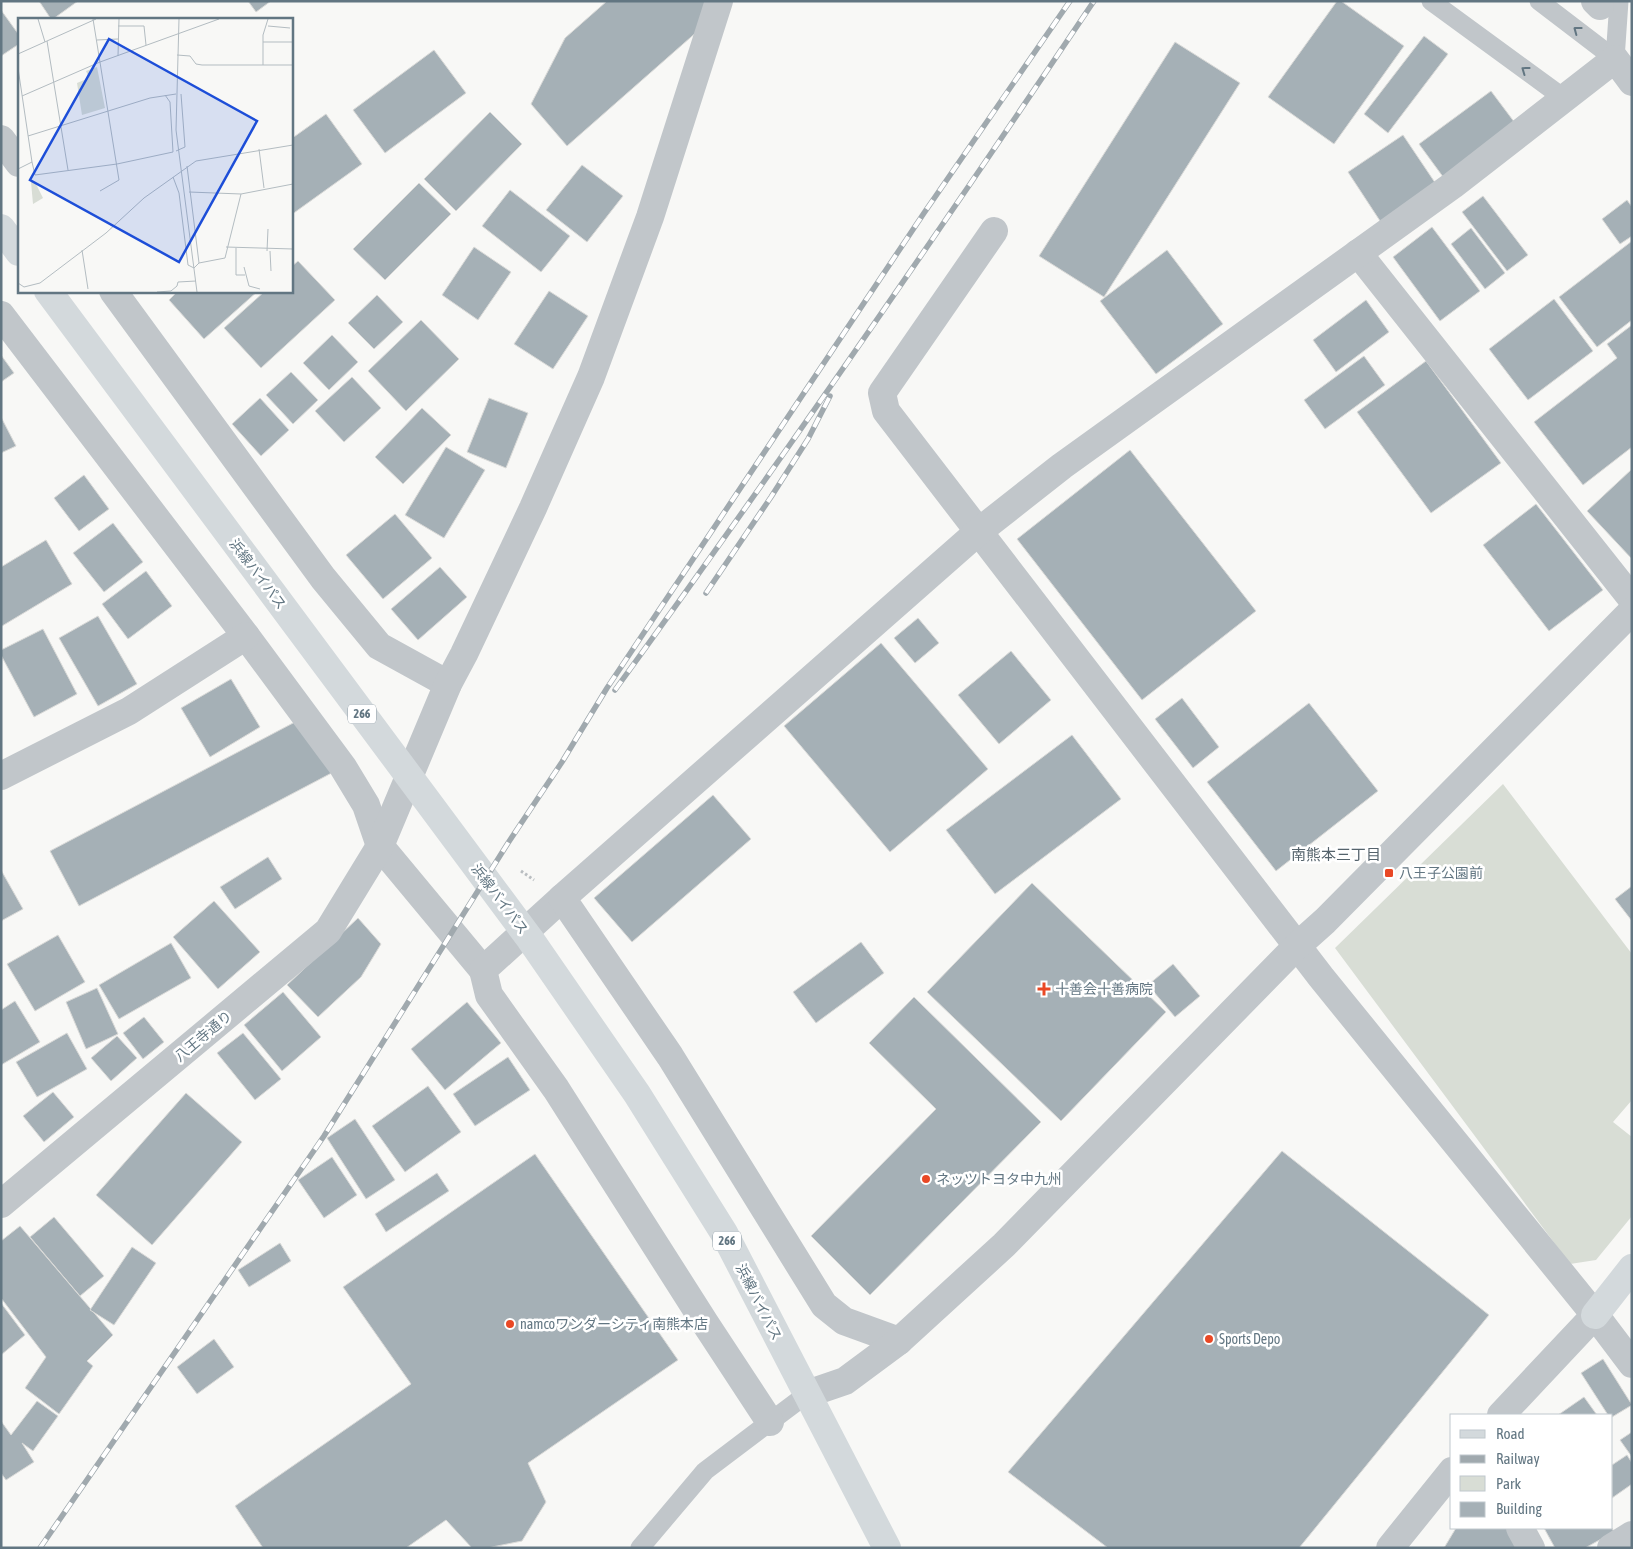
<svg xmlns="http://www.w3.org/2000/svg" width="1633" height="1549" font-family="'Asap Condensed','Noto Sans JP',sans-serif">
<rect width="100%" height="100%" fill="#f8f8f6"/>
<polygon fill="#d8ddd5" points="1503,784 1632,954 1632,1100 1613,1122 1632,1137 1632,1216 1596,1260 1570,1264 1335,948"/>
<g fill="#a5b0b6" stroke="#dadad8">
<polygon points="39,1 78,1 53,19 51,19"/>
<polygon points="248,1 271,1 256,12"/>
<polygon points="607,1 732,1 567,146 531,104 565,38"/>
<polygon points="1337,1 1341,1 1404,46 1334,144 1268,97"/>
<polygon points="1,10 19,35 19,44 1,56"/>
<polygon points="1424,36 1448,54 1388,133 1364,114"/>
<polygon points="1175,42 1240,83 1104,297 1039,256"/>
<polygon points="434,50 466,93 385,153 353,110"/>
<polygon points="1491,91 1521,131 1449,185 1419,144"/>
<polygon points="490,112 522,144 456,211 424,179"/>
<polygon points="326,114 362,164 291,215 291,139"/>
<polygon points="1403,135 1440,190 1384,227 1348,172"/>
<polygon points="582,165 623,196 587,242 546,210"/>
<polygon points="419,183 451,214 385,280 353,249"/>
<polygon points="510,190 570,236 541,272 482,226"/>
<polygon points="1483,196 1528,255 1507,271 1462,212"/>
<polygon points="1627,200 1632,207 1632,236 1620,244 1602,219"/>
<polygon points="1432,227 1480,291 1440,321 1393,257"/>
<polygon points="1471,228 1505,273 1485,289 1451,244"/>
<polygon points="1632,241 1632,320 1597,347 1559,297"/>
<polygon points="474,247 511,272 478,320 442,295"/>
<polygon points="1167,250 1223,324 1156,374 1100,301"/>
<polygon points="298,261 335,300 261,368 224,328 265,291 291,291 291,267"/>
<polygon points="178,291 258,291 204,339 169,300"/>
<polygon points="549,291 588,316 553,369 514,344"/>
<polygon points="377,295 403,322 374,349 348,323"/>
<polygon points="1554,299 1593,351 1528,400 1489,349"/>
<polygon points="1366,300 1389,332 1336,372 1313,340"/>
<polygon points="421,320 459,359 406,411 368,371"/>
<polygon points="1632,325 1632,447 1583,485 1534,422 1617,358 1607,344"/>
<polygon points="332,335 358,362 329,390 303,363"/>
<polygon points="1,355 14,373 1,382"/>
<polygon points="1364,356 1385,385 1325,429 1304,400"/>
<polygon points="1426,361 1501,463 1431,513 1357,412"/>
<polygon points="291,372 318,400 293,424 266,395"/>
<polygon points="352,377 381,408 344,442 315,411"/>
<polygon points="260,398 289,430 261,456 232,424"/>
<polygon points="489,398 528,413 506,468 467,452"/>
<polygon points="422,408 451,435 403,484 375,457"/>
<polygon points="1,417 16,446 1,453"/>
<polygon points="446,447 485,470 444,538 405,515"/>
<polygon points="1130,450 1256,611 1142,700 1017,539"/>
<polygon points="1632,469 1632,559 1587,511"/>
<polygon points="84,475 109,509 79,531 54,498"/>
<polygon points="1536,504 1603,590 1549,631 1483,545"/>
<polygon points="395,514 432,558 383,599 346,555"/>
<polygon points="113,523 143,562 104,592 73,553"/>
<polygon points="46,540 72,584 2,626 1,624 1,567"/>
<polygon points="440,567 467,597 418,640 391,609"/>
<polygon points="146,571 172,606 128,639 102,604"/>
<polygon points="98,616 137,684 98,706 59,638"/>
<polygon points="918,618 939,643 915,663 894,638"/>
<polygon points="43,629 77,694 34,717 1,655 1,650"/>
<polygon points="881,643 988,769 890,852 784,726"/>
<polygon points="1011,651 1051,700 999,744 958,695"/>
<polygon points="231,679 260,727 210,757 181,708"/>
<polygon points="1182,698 1219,747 1193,768 1155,719"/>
<polygon points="1309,703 1378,791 1276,871 1207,782"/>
<polygon points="314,712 343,767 79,906 50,851"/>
<polygon points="1072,735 1121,799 995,894 946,830"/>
<polygon points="713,795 751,839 632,942 594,898"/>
<polygon points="268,857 282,879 235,909 220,887"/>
<polygon points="1,870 23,909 1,921"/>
<polygon points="1032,883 1166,1012 1061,1121 927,992"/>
<polygon points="1632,886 1632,921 1615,899"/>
<polygon points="214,901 260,952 218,989 173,937"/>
<polygon points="358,918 381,944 361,977 318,1017 287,985"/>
<polygon points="58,935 85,982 35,1011 7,964"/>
<polygon points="861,942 884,973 816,1023 793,992"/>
<polygon points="171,943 191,978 119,1019 99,985"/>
<polygon points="1173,964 1200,996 1175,1017 1148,985"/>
<polygon points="97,988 118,1034 86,1049 66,1002"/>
<polygon points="283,992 321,1037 282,1071 244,1025"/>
<polygon points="914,997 1041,1122 870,1295 811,1236 936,1109 869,1043"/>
<polygon points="15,1001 40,1042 1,1065 1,1010"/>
<polygon points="467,1002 501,1043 445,1090 411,1049"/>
<polygon points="144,1017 164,1042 143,1059 123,1033"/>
<polygon points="67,1033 87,1069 37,1097 16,1062"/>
<polygon points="243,1033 281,1079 255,1100 217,1053"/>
<polygon points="117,1036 137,1058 111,1081 91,1058"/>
<polygon points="508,1057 530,1090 475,1126 453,1094"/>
<polygon points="428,1086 461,1132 405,1172 372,1126"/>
<polygon points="53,1092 74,1117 44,1142 23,1116"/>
<polygon points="186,1093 242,1142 152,1245 96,1195"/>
<polygon points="355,1119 395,1180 366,1199 327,1138"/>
<polygon points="1282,1151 1489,1315 1299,1548 1108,1548 1008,1472"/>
<polygon points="535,1154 678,1360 528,1463 546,1502 522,1541 487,1548 472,1548 446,1520 406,1548 263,1548 235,1506 411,1384 343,1287"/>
<polygon points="332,1157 357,1195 324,1218 298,1180"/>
<polygon points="437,1173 449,1191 386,1232 375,1214"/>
<polygon points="54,1217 104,1276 80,1296 30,1237"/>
<polygon points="20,1226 113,1335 87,1361 93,1366 59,1414 25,1388 46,1357 1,1298 1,1241"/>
<polygon points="280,1243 291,1261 249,1287 238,1270"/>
<polygon points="132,1247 156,1263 114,1325 90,1310"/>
<polygon points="1,1303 25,1335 1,1355"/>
<polygon points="214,1339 234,1367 197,1394 177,1367"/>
<polygon points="1603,1359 1632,1405 1612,1417 1612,1415 1608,1415 1581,1373"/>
<polygon points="1584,1397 1597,1415 1558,1415"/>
<polygon points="37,1401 58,1416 33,1451 22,1443 34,1462 6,1480 1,1473 1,1421 11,1435"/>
<polygon points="1632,1432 1632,1457 1620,1440"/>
<polygon points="1627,1455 1632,1463 1632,1484 1612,1498 1612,1465"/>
<polygon points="1456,1528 1512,1528 1523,1548 1444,1548"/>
<polygon points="1544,1528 1612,1528 1614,1532 1585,1548 1555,1548"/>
</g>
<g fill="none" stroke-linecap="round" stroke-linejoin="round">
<polyline stroke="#b9bdc0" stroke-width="3" stroke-dasharray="2.5 2.5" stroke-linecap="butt" points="521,871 534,880"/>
<g stroke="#c1c6ca" stroke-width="19">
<polyline points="1431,1 1565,99"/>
<polyline points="1539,1 1615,59"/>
<polyline points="1615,59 1619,1"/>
<polyline points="640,1548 705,1471 807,1394"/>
</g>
<g stroke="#c1c6ca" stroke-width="28">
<polyline points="1595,1 1600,6"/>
<polyline points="380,846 483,970"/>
</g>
<g stroke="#c1c6ca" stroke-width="28">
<polyline points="1,139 19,163"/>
<polyline points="994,231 882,393 886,411 1321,977 1595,1315 1632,1364"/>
<polyline points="1358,253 1632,599"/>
<polyline points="113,291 323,578 379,646 448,684"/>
<polyline points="1,315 246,636 343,767 366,805 380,846"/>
<polyline points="1,776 129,711 246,636"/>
<polyline points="562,898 483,970 489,995 556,1089 705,1323 770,1422"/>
<polyline points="1,1204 328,931 380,846 448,684 464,654 533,508 591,377 650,217 719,1"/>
<polyline points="899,1341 844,1321 824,1305 670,1056 562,898 978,532 1062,466 1453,185 1615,59 1632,82"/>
<polyline points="807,1394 845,1381 899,1341 1004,1245 1297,946 1325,921 1632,611"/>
<polyline points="1501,1415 1595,1315"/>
<polyline points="1520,1528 1531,1548"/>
<polyline points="1390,1548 1452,1471"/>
<polyline points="1611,1548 1632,1535"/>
</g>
<polyline stroke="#d3d9dc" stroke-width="28" points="1595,1315 1632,1268"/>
<g stroke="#d3d9dc" stroke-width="28">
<polyline points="1,228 19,252"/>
<polyline points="48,291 530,939 637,1094 724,1233 887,1548"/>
</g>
<g stroke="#a0a9ae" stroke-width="5.5">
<g id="rail">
<polyline points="706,593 771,497 808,439 830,396"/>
<path d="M615,690C779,464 938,233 1094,1"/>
<polyline points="40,1548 324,1136 508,843 562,762 607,688 924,213 1070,1"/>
</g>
</g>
<use href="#rail" stroke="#fff" stroke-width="4" stroke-dasharray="11" stroke-linecap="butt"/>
</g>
<defs><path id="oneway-chevron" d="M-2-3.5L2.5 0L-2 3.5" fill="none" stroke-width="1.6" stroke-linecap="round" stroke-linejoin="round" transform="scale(1.25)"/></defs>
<g stroke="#627682">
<use href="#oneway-chevron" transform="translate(1577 30) rotate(-143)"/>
<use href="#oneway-chevron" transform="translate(1525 70) rotate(-144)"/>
</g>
<g fill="#e94825" stroke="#fff" stroke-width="2">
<rect x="1384" y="868" width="10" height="10" rx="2.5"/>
<path d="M1041.5 981.5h5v5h5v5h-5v5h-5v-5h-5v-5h5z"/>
<circle cx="926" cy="1179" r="5"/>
<circle cx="510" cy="1324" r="5"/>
<circle cx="1209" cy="1339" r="5"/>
</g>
<g text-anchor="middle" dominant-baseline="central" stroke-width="5" stroke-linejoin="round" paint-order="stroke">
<g fill="#fff" stroke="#919fa8" stroke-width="1">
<rect x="348" y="704.5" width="28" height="19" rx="4"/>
<rect x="713" y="1231.5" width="28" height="19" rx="4"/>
</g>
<g font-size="12" font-weight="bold" fill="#627682">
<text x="362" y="714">266</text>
<text x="727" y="1241">266</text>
</g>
<g font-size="14" fill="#627682" stroke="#fff">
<text transform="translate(258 574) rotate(53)">浜線バイパス</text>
<text transform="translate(500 899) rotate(53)">浜線バイパス</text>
<text transform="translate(203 1036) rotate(-40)">八王寺通り</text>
<text transform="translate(759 1302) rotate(63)">浜線バイパス</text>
</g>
<g font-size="14" fill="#627682" stroke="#fff" text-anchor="start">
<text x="1399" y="873">八王子公園前</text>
<text x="1055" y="989">十善会十善病院</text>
<text x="936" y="1179">ネッツトヨタ中九州</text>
<text x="520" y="1324">namcoワンダーシティ南熊本店</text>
<text x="1219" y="1339">Sports Depo</text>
</g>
<g font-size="15" fill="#55636c" stroke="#fff">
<text x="1336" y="854">南熊本三丁目</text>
</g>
</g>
<g transform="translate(18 18)">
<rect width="275" height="275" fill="#f8f8f6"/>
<path d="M79,49L87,90L64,97L59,65L71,60L68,53ZM13,164H17L25,180L15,186Z" fill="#d8ddd5"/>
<path fill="none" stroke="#b3bcc1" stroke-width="1" d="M20,1L27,24M75,1L101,162L82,173M161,1L158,112L179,274M100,8H126L128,27M250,8L272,10M79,22L100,21M29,23L50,152M245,24H275M0,36L78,1M159,37L172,38L178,46L184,47H275M100,38L101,1M82,44L201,1M245,47V17L250,1M0,50L14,144L0,151M4,78L82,44M10,118L132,80L158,76M241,131L246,170M158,133L167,129L163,76M14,144L17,157L99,146L155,134L152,84L147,77M169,148L181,245M155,159L161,175L170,247L176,250L181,245L207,240L223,176M171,174L223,176L275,166M208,229L275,231M218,230V257H227M64,232L70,271M249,233L250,211M252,233L253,253M226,249L231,268L242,271M0,265L6,269L22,265L88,215L126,180L178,143L275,127M139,274L153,273L159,268L160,264L178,263"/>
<path fill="#1d4ed8" fill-opacity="0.15" stroke="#1d4ed8" stroke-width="2.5" d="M91,21L239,103L161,244L12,162Z"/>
<rect width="275" height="275" fill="none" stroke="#627682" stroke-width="2.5"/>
</g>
<rect width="1633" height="1549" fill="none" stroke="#627682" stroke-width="5"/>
<rect x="1450" y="1414" width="162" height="115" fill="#ffffff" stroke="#c0c8cd"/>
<rect x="1460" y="1430" width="25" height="8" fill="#d3d9dc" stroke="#c0c8cd"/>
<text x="1496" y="1439" font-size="15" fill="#627682">Road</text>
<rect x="1460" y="1455" width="25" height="8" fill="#a0a9ae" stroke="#c0c8cd"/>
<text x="1496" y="1464" font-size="15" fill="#627682">Railway</text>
<rect x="1460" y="1476" width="25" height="15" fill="#d8ddd5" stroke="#c0c8cd"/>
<text x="1496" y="1489" font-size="15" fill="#627682">Park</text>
<rect x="1460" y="1502" width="25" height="15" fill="#a5b0b6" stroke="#c0c8cd"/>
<text x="1496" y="1514" font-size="15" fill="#627682">Building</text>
</svg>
